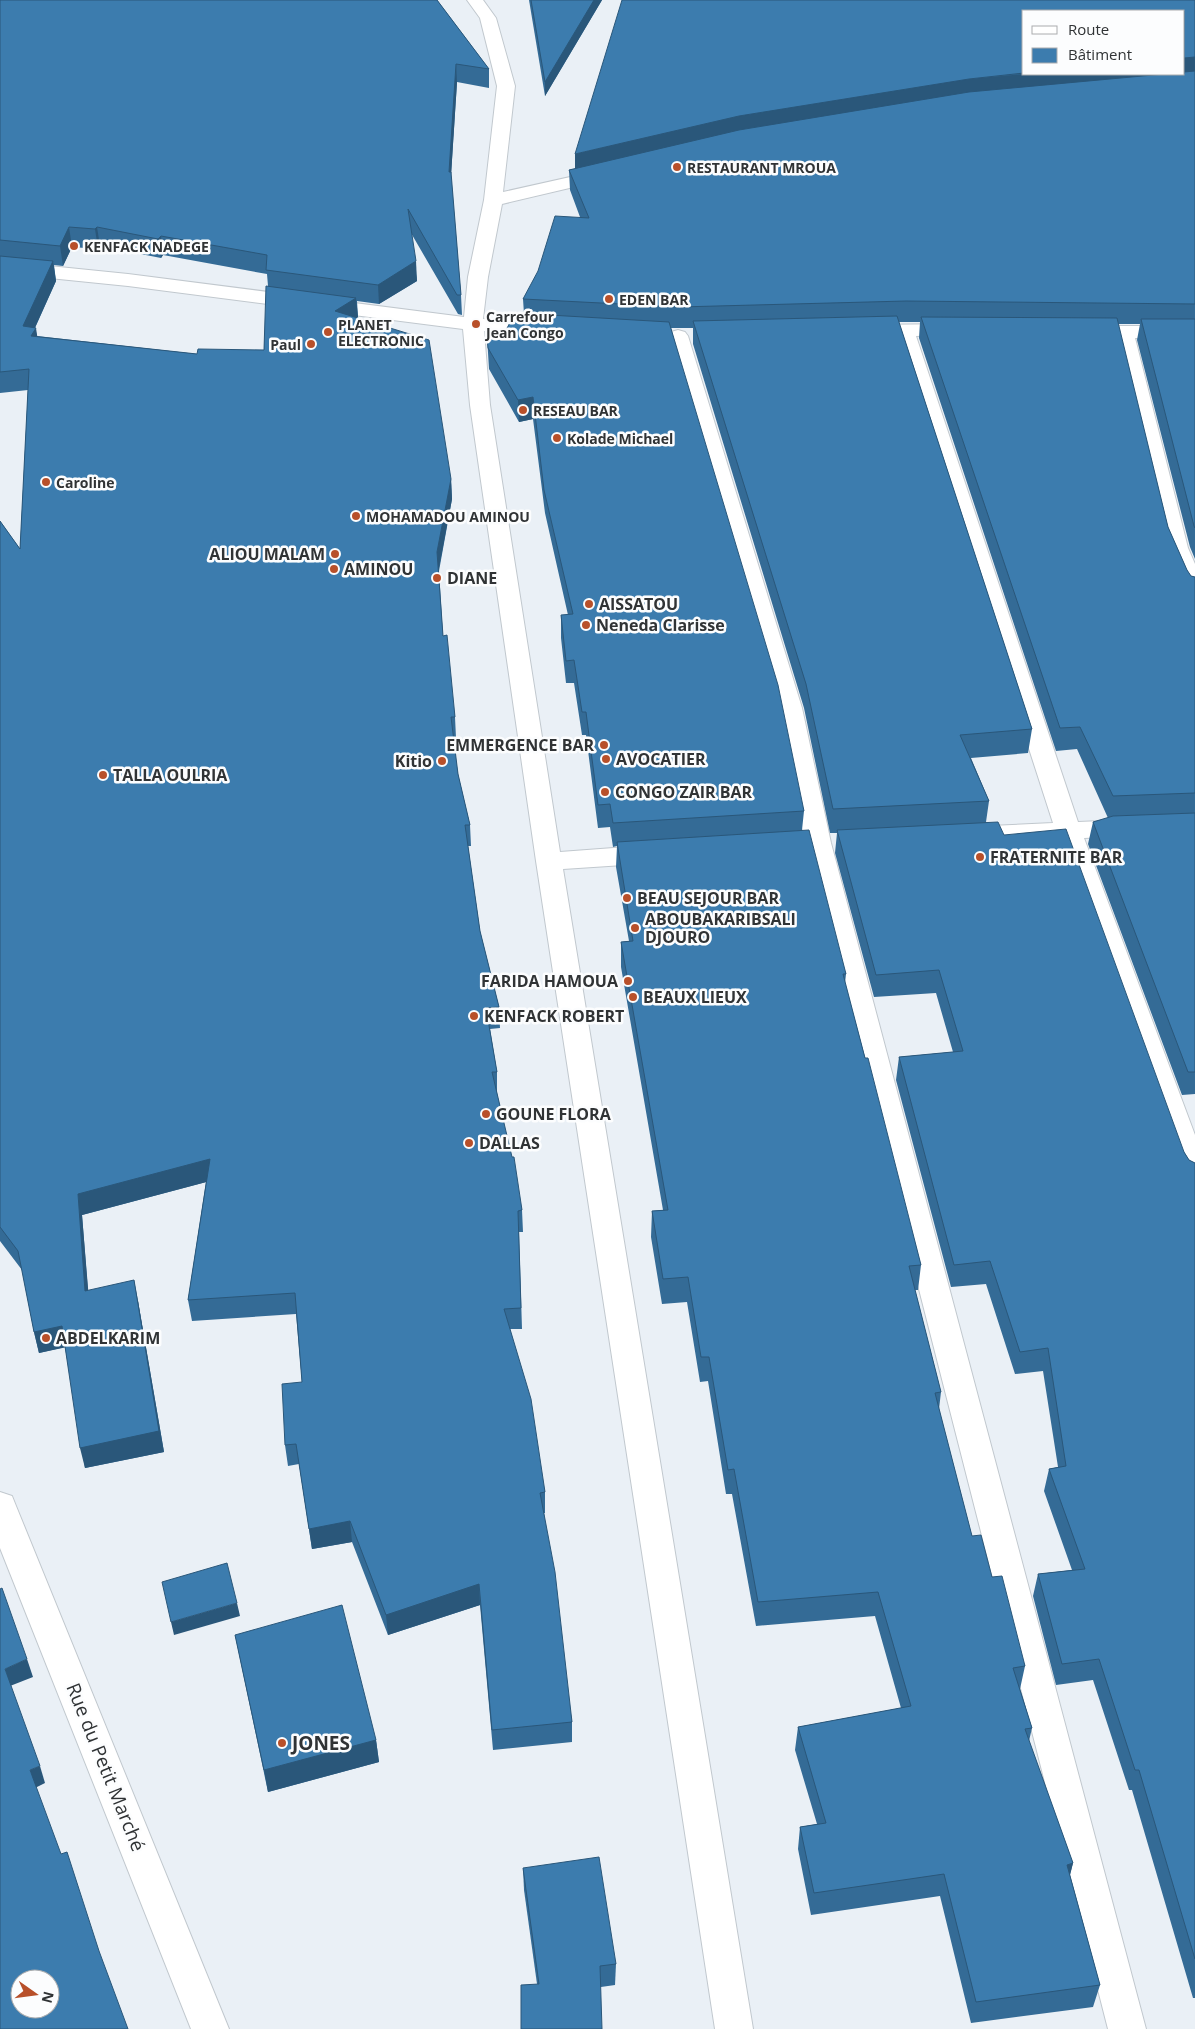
<svg xmlns="http://www.w3.org/2000/svg" width="1195" height="2029" font-family="'Open Sans',sans-serif">
<rect width="100%" height="100%" fill="#eaf0f6"/>
<g fill="none" stroke-linecap="round" stroke-linejoin="round">
<g stroke="#c1c8ce" stroke-width="2">
<g id="minor">
<polygon points="467,0 483,0 496,18 515,86 503,192 606,169 612,170 615,174 612,178 502,204 488,277 483,319 546,322 553,324 556,328 553,332 546,334 484,331 490,405 560,852 654,845 663,848 667,854 663,860 654,863 563,869 753,2029 715,2029 536,861 470,405 463,329 128,286 0,273 0,261 128,274 464,317 468,277 484,200 497,86 480,18"/>
<polygon points="956,324 963,326 966,330 963,334 916,336 1078,822 1195,817 1195,833 1084,838 1195,1135 1195,1185 1185,1182 1180,1174 1059,839 967,843 958,841 954,835 958,829 967,827 1053,823 896,337 857,335 854,331 857,327 864,325"/>
<polygon points="1084,326 1195,326 1195,338 1135,338 1188,548 1195,564 1195,598 1187,596 1184,591 1166,548 1115,338 1077,336 1074,332 1077,328"/>
<polygon points="678,330 685,332 688,336 802,708 831,843 1146,2029 1108,2029 805,843 778,708 668,336 671,332"/>
<polygon points="0,1492 12,1496 16,1506 229,2029 191,2029 0,1548"/>
</g>
</g>
<use href="#minor" fill="#fff" fill-rule="evenodd"/>
</g>
<g fill="#346b96" fill-rule="evenodd">
<path d="M0,0H437L489,69V88L457,82L451,175L461,295L462,315L458,314L411,233L417,281L379,304L357,301L358,317L357,318L451,479L452,499L439,571L443,636L455,717L456,738H453L458,774L470,825L471,846H468L480,931L499,1007L500,1028L490,1029L497,1072V1093L522,1210L523,1232H519L522,1329H510L545,1492V1513H544L572,1722V1742L493,1750L480,1605L388,1635L352,1542L312,1549L299,1464L288,1466L285,1445L302,1382L296,1314L192,1321L188,1300L206,1182L82,1215L88,1291L138,1301L164,1452L85,1468L65,1347L39,1353L34,1332L22,1270L0,1241V521L20,549L28,390L0,393ZM100,246L161,258L163,255L267,274L268,286L264,350L197,354L37,336L35,328L56,281L54,265L63,266L72,247L98,249Z"/>
<polygon points="529,0 602,0 545,96"/>
<polygon points="1195,0 1195,559 1190,547 1137,340 1140,324 1118,324 1168,527 1187,570 1191,576 1195,577 1195,1094 1182,1095 1088,844 1093,822 1108,818 1077,749 1056,751 919,338 920,322 899,322 1032,729 1028,753 971,758 989,801 986,822 1004,835 1184,1152 1189,1160 1195,1163 1195,1998 1193,1998 1132,1790 1129,1790 1093,1680 1056,1685 1033,1596 1038,1574 1072,1570 1044,1491 1049,1469 1058,1467 1043,1371 1015,1374 986,1284 951,1287 896,1080 899,1057 953,1052 936,993 874,997 835,853 837,833 830,833 804,708 693,344 693,328 671,328 804,811 802,830 846,974 845,983 921,1265 918,1290 915,1290 941,1392 939,1409 972,1536 992,1577 1025,1666 1020,1689 1032,1728 1029,1741 1073,1863 1070,1875 1100,1985 1093,2007 971,2023 940,1896 811,1915 798,1849 800,1827 817,1824 795,1750 798,1727 901,1708 875,1616 756,1626 732,1494 726,1494 708,1381 700,1382 687,1302 662,1304 651,1237 652,1211 663,1210 621,967 621,942 629,941 616,867 617,846 613,847 610,827 598,828 586,735 582,735 574,683 566,683 561,638 561,615 568,615 545,513 533,419 519,422 489,369 487,336 505,332 524,314 523,299 580,217 570,190 569,170 575,169 575,154"/>
<polygon points="235,1635 376,1740 379,1762 268,1792"/>
<polygon points="523,1868 616,1964 615,1985 601,1987 537,1984 524,1890"/>
</g>
<g fill="#2a577a">
<polygon points="594,0 602,0 545,96 545,82"/>
<polygon points="1195,57 1195,76 575,174 575,154 739,116 969,79 1024,74 1184,74 1184,58"/>
<polygon points="456,64 457,82 450,191 449,172"/>
<polygon points="69,227 72,247 63,266 60,246"/>
<polygon points="97,227 100,246 98,249 95,229"/>
<polygon points="161,236 163,255 161,258 158,239"/>
<polygon points="53,261 56,281 32,334 36,328 39,348 23,326"/>
<polygon points="416,261 417,281 379,304 378,285"/>
<polygon points="356,298 358,317 336,331 335,311"/>
<polygon points="533,397 533,419 519,422 518,400"/>
<polygon points="451,479 452,499 438,573 437,552"/>
<polygon points="210,1159 214,1180 82,1215 90,1312 85,1291 78,1194"/>
<polygon points="134,1280 138,1301 164,1452 85,1468 80,1448"/>
<polygon points="62,1326 67,1347 39,1353 34,1332"/>
<polygon points="350,1521 352,1542 312,1549 309,1529"/>
<polygon points="479,1584 480,1605 388,1635 386,1615"/>
<polygon points="237,1603 240,1616 174,1635 171,1622"/>
<polygon points="27,1659 33,1677 10,1686 5,1669"/>
<polygon points="376,1740 379,1762 268,1792 264,1770"/>
<polygon points="40,1766 45,1783 35,1788 30,1770"/>
<polygon points="1073,1863 1067,1886 1067,1865"/>
</g>
<g fill="#3c7cae" stroke="#2a577a" fill-rule="evenodd">
<polygon points="0,0 437,0 489,69 456,64 449,172 451,172 461,295 457,295 408,209 416,261 378,285 266,270 267,255 161,236 158,239 97,227 95,229 69,227 60,246 0,240"/>
<polygon points="531,0 594,0 545,82"/>
<polygon points="622,0 1195,0 1195,57 1184,58 1184,11 1024,11 1024,73 969,79 739,116 575,154"/>
<polygon points="1195,71 1195,304 906,301 679,307 523,299 538,271 555,216 589,218 569,170 739,130 969,92 1164,74 1184,74 1184,72"/>
<polygon points="0,256 53,261 23,326 36,328 31,336 197,354 198,349 264,350 266,286 356,298 335,311 429,340 451,479 437,552 443,636 447,635 455,717 451,717 458,774 470,825 465,825 480,931 499,1007 486,1008 497,1072 492,1072 512,1157 514,1157 522,1210 518,1211 521,1308 504,1309 531,1399 545,1492 540,1493 555,1572 572,1722 492,1730 479,1584 386,1615 350,1521 309,1529 296,1444 285,1445 282,1384 302,1382 295,1293 188,1300 210,1159 78,1194 85,1291 134,1280 159,1431 80,1448 62,1326 34,1332 18,1251 0,1227 0,521 20,549 29,369 0,372"/>
<polygon points="515,313 669,322 778,685 804,811 613,823 610,804 598,805 586,712 582,712 574,660 566,661 561,615 573,614 544,490 533,397 518,400 488,348 487,336 505,332"/>
<polygon points="897,316 1032,729 960,735 989,801 833,809 806,684 693,321"/>
<polygon points="921,317 1117,318 1168,527 1187,570 1191,576 1195,577 1195,793 1113,796 1080,727 1060,728"/>
<polygon points="1141,319 1195,319 1195,528 1194,526"/>
<polygon points="1195,813 1195,1072 1188,1072 1093,822 1113,816"/>
<polygon points="998,822 1004,835 1066,829 1184,1152 1189,1160 1195,1163 1195,1959 1139,1770 1135,1770 1099,1659 1062,1664 1038,1574 1085,1569 1049,1469 1066,1466 1048,1348 1020,1352 990,1261 954,1265 899,1057 963,1051 939,970 876,975 837,830"/>
<polygon points="809,830 846,974 843,974 865,1058 868,1058 921,1265 909,1266 941,1392 935,1393 972,1536 981,1535 992,1577 1002,1576 1025,1666 1013,1668 1032,1728 1025,1729 1073,1863 1067,1865 1100,1985 976,2002 944,1874 814,1893 800,1827 826,1823 798,1727 911,1706 878,1592 758,1602 734,1469 728,1470 709,1357 701,1357 688,1277 663,1279 652,1211 668,1210 621,942 633,941 617,842"/>
<polygon points="227,1563 237,1603 171,1622 162,1582"/>
<path d="M2,1588L27,1659L5,1669L40,1766L30,1770L61,1854L67,1852L99,1951L128,2029H0V1589ZM20,1979H50V2009H20Z"/>
<polygon points="342,1605 376,1740 264,1770 235,1635"/>
<polygon points="599,1857 616,1964 600,1966 602,2029 521,2029 521,1985 539,1984 523,1868"/>
</g>
<g fill="#b8502a" stroke="#fcfdfe" stroke-width="2">
<circle cx="677" cy="167" r="5"/>
<circle cx="74" cy="246" r="5"/>
<circle cx="609" cy="299" r="5"/>
<circle cx="476" cy="324" r="5"/>
<circle cx="328" cy="332" r="5"/>
<circle cx="311" cy="344" r="5"/>
<circle cx="523" cy="410" r="5"/>
<circle cx="557" cy="438" r="5"/>
<circle cx="46" cy="482" r="5"/>
<circle cx="356" cy="516" r="5"/>
<circle cx="335" cy="554" r="5"/>
<circle cx="334" cy="569" r="5"/>
<circle cx="437" cy="578" r="5"/>
<circle cx="589" cy="604" r="5"/>
<circle cx="586" cy="625" r="5"/>
<circle cx="604" cy="745" r="5"/>
<circle cx="606" cy="759" r="5"/>
<circle cx="442" cy="761" r="5"/>
<circle cx="103" cy="775" r="5"/>
<circle cx="605" cy="792" r="5"/>
<circle cx="980" cy="857" r="5"/>
<circle cx="627" cy="898" r="5"/>
<circle cx="635" cy="928" r="5"/>
<circle cx="628" cy="981" r="5"/>
<circle cx="633" cy="997" r="5"/>
<circle cx="474" cy="1016" r="5"/>
<circle cx="486" cy="1114" r="5"/>
<circle cx="469" cy="1143" r="5"/>
<circle cx="46" cy="1338" r="5"/>
<circle cx="282" cy="1743" r="5"/>
</g>
<g text-anchor="middle" dominant-baseline="central" stroke-width="5" stroke-linejoin="round" paint-order="stroke">
<g font-size="14" font-weight="bold" fill="#303335" stroke="#fcfdfe" text-anchor="start">
<text x="687" y="167">RESTAURANT MROUA</text>
<text x="84" y="246">KENFACK NADEGE</text>
<text x="619" y="299">EDEN BAR</text>
<text x="486" y="316">Carrefour<tspan x="486" dy="16">Jean Congo</tspan></text>
<text x="338" y="324">PLANET<tspan x="338" dy="16">ELECTRONIC</tspan></text>
<text x="301" y="344" text-anchor="end">Paul</text>
<text x="533" y="410">RESEAU BAR</text>
<text x="567" y="438">Kolade Michael</text>
<text x="56" y="482">Caroline</text>
<text x="366" y="516">MOHAMADOU AMINOU</text>
</g>
<g font-size="16" font-weight="bold" fill="#303335" stroke="#fcfdfe" text-anchor="start">
<text x="325" y="554" text-anchor="end">ALIOU MALAM</text>
<text x="344" y="569">AMINOU</text>
<text x="447" y="578">DIANE</text>
<text x="599" y="604">AISSATOU</text>
<text x="596" y="625">Neneda Clarisse</text>
<text x="594" y="745" text-anchor="end">EMMERGENCE BAR</text>
<text x="616" y="759">AVOCATIER</text>
<text x="432" y="761" text-anchor="end">Kitio</text>
<text x="113" y="775">TALLA OULRIA</text>
<text x="615" y="792">CONGO ZAIR BAR</text>
<text x="990" y="857">FRATERNITE BAR</text>
<text x="637" y="898">BEAU SEJOUR BAR</text>
<text x="645" y="919">ABOUBAKARIBSALI<tspan x="645" dy="18">DJOURO</tspan></text>
<text x="618" y="981" text-anchor="end">FARIDA HAMOUA</text>
<text x="643" y="997">BEAUX LIEUX</text>
<text x="484" y="1016">KENFACK ROBERT</text>
<text x="496" y="1114">GOUNE FLORA</text>
<text x="479" y="1143">DALLAS</text>
<text x="56" y="1338">ABDELKARIM</text>
</g>
<g font-size="19" font-weight="bold" fill="#303335" stroke="#fcfdfe" text-anchor="start">
<text x="292" y="1743">JONES</text>
</g>
<g font-size="19" fill="#303335" stroke="#fcfdfe">
<text transform="translate(106 1767) rotate(68)">Rue du Petit Marché</text>
</g>
</g>
<rect x="1022" y="10" width="162" height="65" fill="#fcfdfe" stroke="#aaacae"/>
<rect x="1032" y="26" width="25" height="8" fill="#ffffff" stroke="#aaacae"/>
<text x="1068" y="35" font-size="15" fill="#303335">Route</text>
<rect x="1032" y="48" width="25" height="15" fill="#3c7cae" stroke="#aaacae"/>
<text x="1068" y="60" font-size="15" fill="#303335">Bâtiment</text>
<g transform="translate(35 1994) rotate(104)"><circle r="24" fill="#fcfdfe" stroke="#aaacae"/>
<path d="M0-4L9 19L0 12L-9 19Z" fill="#b8502a"/>
<text y="-8" font-size="14" font-weight="bold" text-anchor="middle" fill="#303335">N</text>
</g>
</svg>
